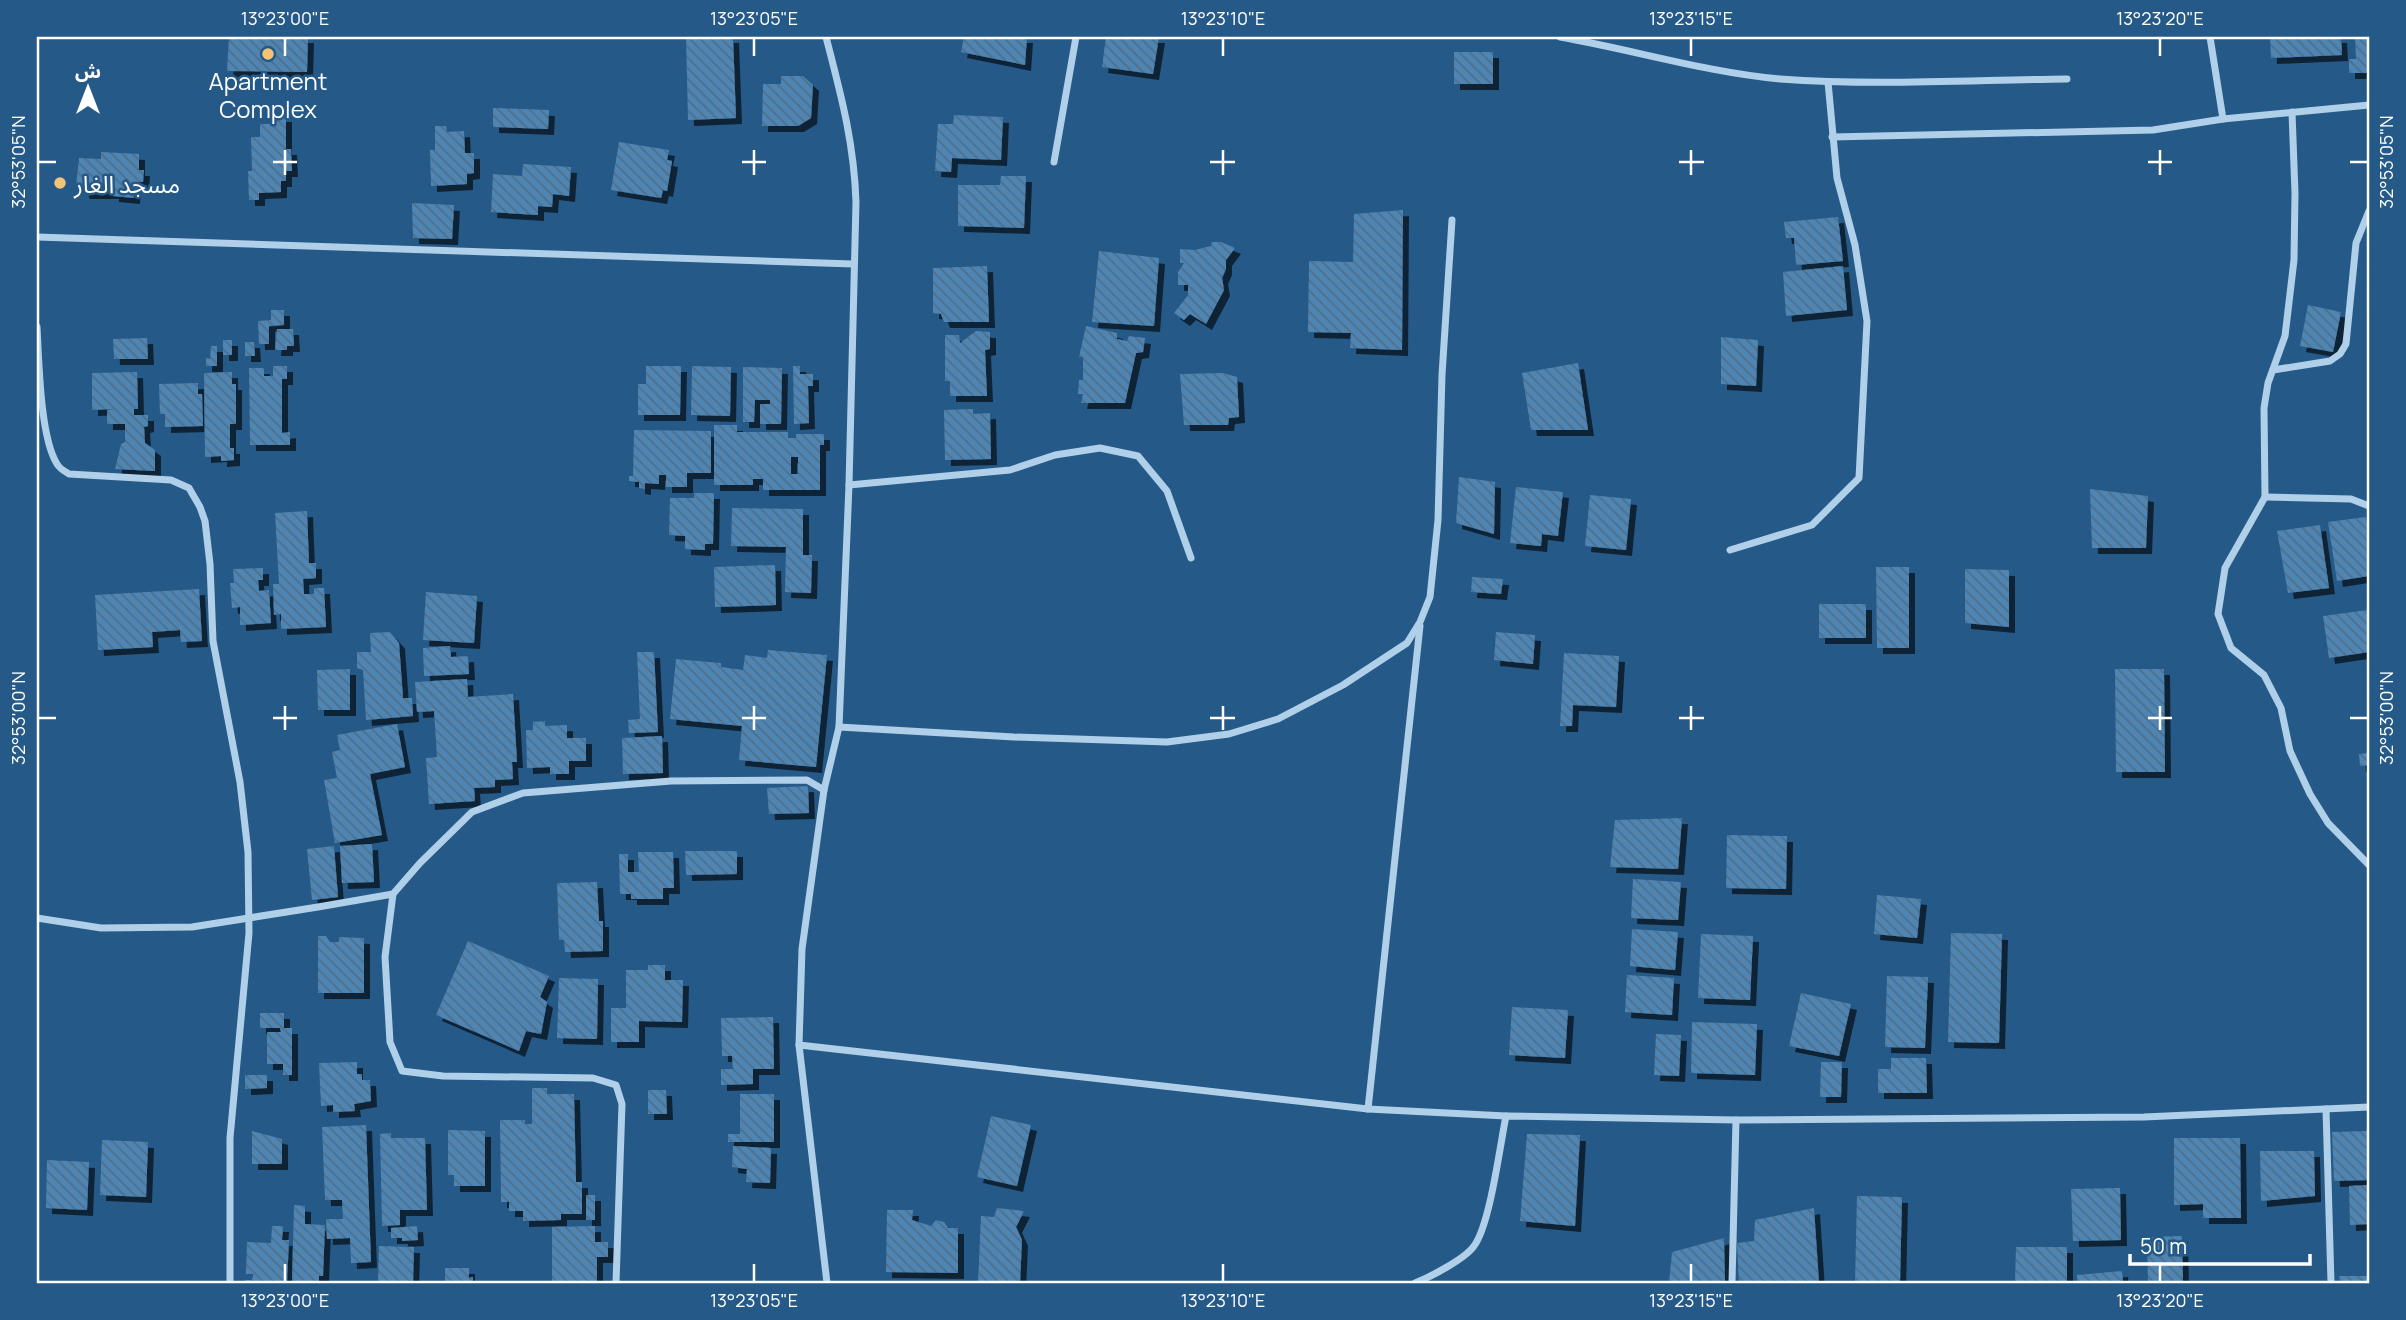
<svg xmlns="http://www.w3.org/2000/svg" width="2406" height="1320" font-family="Manrope,'Noto Sans Arabic',sans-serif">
<defs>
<pattern id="building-back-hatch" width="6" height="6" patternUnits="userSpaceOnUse" patternTransform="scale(1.75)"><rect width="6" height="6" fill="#5085b2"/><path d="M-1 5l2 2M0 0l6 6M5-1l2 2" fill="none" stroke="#4e6e89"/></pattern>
<filter id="shadow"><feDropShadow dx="6" dy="6" stdDeviation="0" flood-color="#0009"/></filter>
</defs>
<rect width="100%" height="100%" fill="#245988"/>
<g fill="url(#building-back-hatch)" fill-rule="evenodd" filter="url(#shadow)">
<polygon points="229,37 308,37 307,72 227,71"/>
<polygon points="686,37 733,37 736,118 688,120"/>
<polygon points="964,37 1027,37 1025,65 961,52"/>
<polygon points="1106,37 1159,37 1153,74 1102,67"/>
<polygon points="2270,37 2341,37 2342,55 2271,58"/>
<polygon points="2355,37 2369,37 2369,73 2349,73 2349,59 2356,59"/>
<rect x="1454" y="52" width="39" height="32"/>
<polygon points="781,76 803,76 813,85 811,118 798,126 762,126 763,84 781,84"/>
<polygon points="493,108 549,110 548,129 493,127"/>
<polygon points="954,115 1003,117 1001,160 952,158 951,172 935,171 938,124 953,124"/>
<polygon points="275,116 286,116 286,149 291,149 292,171 286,171 286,181 281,181 281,192 259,193 259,200 249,200 248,171 252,171 251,137 260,137 260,124 276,124"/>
<polygon points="435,126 446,126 447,132 464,131 465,153 474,153 474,173 467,174 467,184 431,186 430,150 435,150"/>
<polygon points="619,142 669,150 667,160 672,161 667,191 663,190 661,198 611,190"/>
<polygon points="101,152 139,154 139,170 144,170 143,182 135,182 134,198 113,196 113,193 84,193 81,186 76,186 79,158 101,159"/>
<polygon points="523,164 571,167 569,196 553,194 552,207 538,206 538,215 491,212 493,174 522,176"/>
<polygon points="1001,176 1026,176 1024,228 958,226 958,185 1000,185"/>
<polygon points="412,203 454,205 452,239 413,238"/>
<polygon points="1403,210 1402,350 1350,348 1351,333 1308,332 1309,261 1353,262 1354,214"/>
<polygon points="1838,217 1843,261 1796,265 1794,238 1786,238 1784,222"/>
<polygon points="1212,242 1221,242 1235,248 1226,260 1226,269 1222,278 1224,290 1206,324 1190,314 1184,320 1174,313 1188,295 1188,285 1178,285 1178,272 1184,263 1180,263 1180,249 1195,250 1211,246"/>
<polygon points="1099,251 1159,258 1154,326 1092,322"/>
<polygon points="987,266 989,322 944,322 941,314 933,313 933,268"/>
<polygon points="1843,266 1847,310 1786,316 1783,272"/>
<polygon points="2308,305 2341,312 2333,352 2300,346"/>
<polygon points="271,310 284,310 284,325 269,326 269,344 259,344 258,321 271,320"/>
<polygon points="1086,326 1117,333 1117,339 1127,341 1129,336 1145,338 1143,352 1136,353 1125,403 1081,403 1083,394 1078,394 1079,380 1083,380 1083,357 1079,357"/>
<polygon points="277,329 293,329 294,346 287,346 287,350 275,350"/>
<polygon points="976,331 990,332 990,349 985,350 987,396 950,396 950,381 945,381 945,335 959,335 960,343"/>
<polygon points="1721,337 1758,340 1756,386 1721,384"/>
<polygon points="147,338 148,359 114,359 113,339"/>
<rect x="223" y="340" width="9" height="15"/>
<polygon points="245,342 254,342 255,356 245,356"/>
<polygon points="211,346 217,346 217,366 206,366 206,358 210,359"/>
<polygon points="1578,363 1588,430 1531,430 1522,373"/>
<polygon points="273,366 287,366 287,379 282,379 282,433 290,432 290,445 250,445 249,368 264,368 264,376 273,376"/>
<polygon points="646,366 681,366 680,415 638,415 638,384 646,384"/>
<polygon points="692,366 731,367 730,416 691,415"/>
<polygon points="793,366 800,366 800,374 813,374 813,386 808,386 809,423 794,424"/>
<polygon points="743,367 782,368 781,424 760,424 760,404 770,404 770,400 755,400 754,422 743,422"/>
<polygon points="137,372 138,409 134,409 134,415 148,415 148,426 144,427 145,443 155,450 155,471 115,469 121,444 125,442 125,424 107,424 107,410 115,409 92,410 92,373"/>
<polygon points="232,372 232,384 236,384 236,424 230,424 230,448 234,448 234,460 221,461 221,456 205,457 204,373"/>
<polygon points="1223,373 1237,377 1239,417 1229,418 1228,425 1184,425 1180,374"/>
<polygon points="198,383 198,394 202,394 203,426 165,427 165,414 160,414 159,384"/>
<polygon points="973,409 973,414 990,413 991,459 945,460 944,410"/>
<path d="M714,425H737V432H788V438H796V434H824V445H820V490H763V479H753V485H714ZM791,457H798V474H791Z"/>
<polygon points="634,430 711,431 711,473 687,473 687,487 666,487 666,475 659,475 659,484 645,483 645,489 639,488 639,482 629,481 629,476 633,476"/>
<polygon points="1459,477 1495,482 1494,534 1456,523"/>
<polygon points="1516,487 1563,492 1558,536 1542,534 1541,546 1510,543"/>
<polygon points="2090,489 2148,496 2146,548 2092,548"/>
<polygon points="694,493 714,493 713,544 705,544 705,550 685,549 685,536 669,535 670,498 694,498"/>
<polygon points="1590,495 1631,499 1626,550 1585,546"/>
<polygon points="732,508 803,509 803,555 812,555 811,593 785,592 786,547 731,546"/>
<polygon points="307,511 309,563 316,563 316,578 303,579 304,594 314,594 314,588 324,588 326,627 281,629 281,614 274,615 273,584 279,584 275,513"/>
<polygon points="2366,517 2369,538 2369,576 2337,581 2328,522"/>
<polygon points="2320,525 2329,588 2288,593 2277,531"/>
<polygon points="775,565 776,605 715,607 714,567"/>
<polygon points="1876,567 1909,567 1909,648 1877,648"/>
<polygon points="263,568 263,580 258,580 259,591 269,590 271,623 240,625 240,607 232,608 230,583 234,583 233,569"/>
<polygon points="1965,569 2009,570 2009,627 1965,623"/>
<polygon points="1472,577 1503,579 1501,594 1471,592"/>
<polygon points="199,589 202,641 181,642 180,630 152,632 153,647 98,650 95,595"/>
<polygon points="426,592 477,596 474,643 423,640"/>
<rect x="1819" y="604" width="47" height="34"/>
<polygon points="2368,610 2369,652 2329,658 2323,616"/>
<polygon points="390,632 399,643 403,698 412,698 413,716 366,720 363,670 357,668 357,652 371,652 370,633"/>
<polygon points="1496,632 1535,635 1533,664 1494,660"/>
<polygon points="450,646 451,657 468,656 469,674 424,676 423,648"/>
<polygon points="768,650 827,655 816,767 739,760 742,726 670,719 676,659 721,663 721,667 743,670 745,655 767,658"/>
<polygon points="637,652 654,652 658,732 629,733 628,720 640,719"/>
<polygon points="1564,653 1619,656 1616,707 1573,705 1572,726 1560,726"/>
<polygon points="350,669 350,710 318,710 317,670"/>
<polygon points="2115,669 2164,669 2165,772 2116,772"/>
<polygon points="467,679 468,697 513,694 517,762 512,762 513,779 495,780 495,787 474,788 475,801 429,804 426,758 437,757 434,711 417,712 415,682"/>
<polygon points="545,721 545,726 567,725 567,738 586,738 586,761 569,761 569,774 550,774 550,767 527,768 526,730 533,730 533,722"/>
<polygon points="397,724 405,767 370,774 382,835 335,843 324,780 337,778 332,752 340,750 337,735"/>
<polygon points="662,736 663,773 623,774 622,738"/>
<polygon points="2369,753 2369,765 2360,766 2359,754"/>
<polygon points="808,786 809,813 769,814 767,788"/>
<polygon points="1682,818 1678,869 1610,867 1615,820"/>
<polygon points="1727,835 1787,836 1786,889 1726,888"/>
<polygon points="372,844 374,882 342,883 340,846"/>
<polygon points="334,846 338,897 312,900 307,849"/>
<polygon points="685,851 737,851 737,874 686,875"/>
<polygon points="638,852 673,852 674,888 663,888 663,899 631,899 631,894 620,894 619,854 628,854 628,872 639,872"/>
<polygon points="1633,879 1681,882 1678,920 1631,918"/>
<polygon points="597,882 599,921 603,921 603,951 565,952 564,940 559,940 557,883"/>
<polygon points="1877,895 1921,899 1917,938 1874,934"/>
<polygon points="1632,929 1678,932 1675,970 1630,966"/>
<polygon points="1951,933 2002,934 1999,1043 1948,1042"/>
<polygon points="1701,934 1753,936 1750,1000 1698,998"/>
<polygon points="318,936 326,936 330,942 339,942 339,937 364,938 364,993 318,993"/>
<polygon points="468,941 549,976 540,997 547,1002 541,1034 526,1031 519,1051 436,1015"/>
<polygon points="648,965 665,965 665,980 683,980 682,1022 639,1021 639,1042 611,1042 611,1008 626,1008 626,970 648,970"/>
<polygon points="1627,975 1674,978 1672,1015 1625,1012"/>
<polygon points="1887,976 1928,977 1925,1048 1885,1047"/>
<polygon points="559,978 598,979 597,1039 557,1038"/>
<polygon points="1801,993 1851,1004 1839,1056 1789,1046"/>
<polygon points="1512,1007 1568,1010 1565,1058 1509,1055"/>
<polygon points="260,1013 284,1013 284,1028 292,1028 292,1075 283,1075 283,1064 267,1064 267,1032 281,1032 280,1028 260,1028"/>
<polygon points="773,1017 774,1069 753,1069 753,1084 721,1085 721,1069 733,1069 732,1056 722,1056 721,1018"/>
<polygon points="1692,1022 1757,1024 1755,1075 1691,1073"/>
<polygon points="1656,1034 1681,1035 1679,1076 1654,1075"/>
<polygon points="1891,1058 1926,1058 1927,1093 1878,1093 1878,1069 1891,1069"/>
<polygon points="357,1062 357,1074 362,1074 362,1080 370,1080 371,1101 354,1104 355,1111 333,1112 333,1105 321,1106 319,1063"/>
<polygon points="1821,1062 1842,1062 1841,1097 1820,1097"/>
<polygon points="245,1075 267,1075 267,1088 245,1089"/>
<polygon points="532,1088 547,1088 547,1094 574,1094 576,1182 582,1182 582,1214 561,1214 561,1220 523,1221 523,1211 509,1211 509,1202 501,1202 500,1120 525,1120 525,1124 532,1124"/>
<polygon points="648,1090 666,1090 667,1114 648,1114"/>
<polygon points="740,1094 774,1094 774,1142 728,1142 728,1134 740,1134"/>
<polygon points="991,1116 1031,1125 1017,1186 977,1177"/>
<polygon points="366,1125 371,1262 351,1263 350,1238 327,1239 326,1219 343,1219 342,1200 325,1200 322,1127"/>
<polygon points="448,1130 485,1131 485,1186 454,1186 454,1175 448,1175"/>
<polygon points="252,1131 282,1139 282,1164 252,1164"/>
<polygon points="2369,1131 2369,1180 2334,1181 2332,1132"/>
<polygon points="391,1133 391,1138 425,1138 427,1210 400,1210 400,1225 382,1226 380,1134"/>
<polygon points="1527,1134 1580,1135 1575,1226 1520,1221"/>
<polygon points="2174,1138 2240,1138 2241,1218 2203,1218 2203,1204 2174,1205"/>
<polygon points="102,1140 148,1142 146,1197 100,1195"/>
<polygon points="733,1146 771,1148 770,1183 746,1182 747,1169 732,1167"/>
<polygon points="2260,1151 2314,1151 2315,1196 2261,1201"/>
<polygon points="47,1160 89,1162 87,1210 46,1208"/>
<polygon points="2369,1185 2369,1224 2350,1225 2349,1186"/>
<polygon points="2120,1188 2121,1240 2073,1241 2071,1189"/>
<rect x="586" y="1195" width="9" height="25"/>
<polygon points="1857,1196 1902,1197 1900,1283 1855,1283"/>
<polygon points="294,1205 305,1206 305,1224 325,1225 323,1276 319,1276 319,1283 292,1283"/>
<polygon points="997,1208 1024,1211 1016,1227 1022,1240 1020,1283 978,1283 981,1216 994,1217"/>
<polygon points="1814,1208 1819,1283 1739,1283 1737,1243 1754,1241 1755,1220"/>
<polygon points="887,1210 913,1210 912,1220 931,1226 936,1220 944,1222 948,1228 958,1228 958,1273 886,1272"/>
<polygon points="272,1226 283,1226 282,1240 289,1240 287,1283 245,1283 245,1280 252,1280 253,1274 246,1274 247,1242 271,1243"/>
<polygon points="417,1226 418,1240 402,1241 402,1238 391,1238 391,1228"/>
<polygon points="595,1226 595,1242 608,1242 608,1257 597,1257 597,1283 552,1283 552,1227"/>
<polygon points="2182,1236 2183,1283 2148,1283 2147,1237"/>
<polygon points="1724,1238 1725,1282 1669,1283 1672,1252"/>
<polygon points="379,1246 414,1247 413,1283 378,1283"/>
<polygon points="2016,1247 2067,1247 2067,1283 2015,1283"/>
<polygon points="445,1268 469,1268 469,1278 473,1277 473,1283 445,1283"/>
<polygon points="2122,1271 2123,1283 2077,1283 2077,1275"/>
<polygon points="2339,1276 2369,1276 2369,1283 2340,1283"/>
</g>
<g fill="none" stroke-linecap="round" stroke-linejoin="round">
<g stroke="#b0cfe9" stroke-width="7">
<path d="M826,37C841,95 854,142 856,202L849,485L839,727L824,790L802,949L799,1045L827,1283"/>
<path d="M1560,37C1634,50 1705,72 1780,79C1875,86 1972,80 2067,79"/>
<polyline points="2210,37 2223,119"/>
<polyline points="2292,112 2295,193 2294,260 2285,336 2268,383 2264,408 2265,497 2225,568 2218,614 2231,648 2264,675 2281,708 2290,751 2310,794 2328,823 2369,865"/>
<polyline points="1832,137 2153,130 2223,119 2369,105"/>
<polyline points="1054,162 1076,37"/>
<polyline points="37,237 853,264"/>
<path d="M37,327C39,361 40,437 57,464C60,469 64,471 69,474L171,480L189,488L200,507L205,521L210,564L213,641L240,782L248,852L249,933L230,1138V1283"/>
<polyline points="2273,370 2330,361 2340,354 2346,344 2356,243 2369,211"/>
<polyline points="849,485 1010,470 1055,455 1100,448 1138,456 1167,491 1191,558"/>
<polyline points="2265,497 2351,499 2369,506"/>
<polyline points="1730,550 1812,525 1859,478 1867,321 1855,245 1837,178 1828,82"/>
<polyline points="839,727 1014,737 1167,742 1229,734 1278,719 1343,685 1407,643 1420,622 1430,597 1438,520 1442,375 1452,220"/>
<polyline points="393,894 385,957 390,1042 402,1071 443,1076 593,1078 616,1085 622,1104 616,1283"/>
<polyline points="37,918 101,928 192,927 318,907 393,894 420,863 472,812 523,793 671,781 807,780 824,790"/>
<polyline points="799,1045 1368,1109 1506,1116"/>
<polyline points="1368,1109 1420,626"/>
<polyline points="2326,1109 2331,1283"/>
<path d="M1415,1283C1430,1277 1465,1259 1474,1246C1490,1225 1500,1145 1506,1116L1736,1120L2144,1117L2369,1107"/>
<polyline points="1732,1283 1736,1120"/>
</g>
</g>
<path fill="none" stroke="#fff" stroke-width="2.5" d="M285,38V56M754,38V56M1223,38V56M1691,38V56M2160,38V56M285,150V175M754,150V175M1223,150V175M1691,150V175M2160,150V175M38,162H56M273,162H297M742,162H766M1210,162H1235M1679,162H1704M2148,162H2172M2350,162H2368M285,706V730M754,706V730M1223,706V730M1691,706V730M2160,706V730M38,718H56M273,718H297M742,718H766M1210,718H1235M1679,718H1704M2148,718H2172M2350,718H2368M285,1264V1282M754,1264V1282M1223,1264V1282M1691,1264V1282M2160,1264V1282"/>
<g fill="#f4c373" stroke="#245988" stroke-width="2.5">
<circle cx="268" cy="54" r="7"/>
<circle cx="60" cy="183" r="7"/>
</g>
<g text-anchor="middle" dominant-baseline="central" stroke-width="5" stroke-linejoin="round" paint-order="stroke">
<g font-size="24" fill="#fff" stroke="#245988">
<text x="268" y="80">Apartment<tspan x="268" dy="28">Complex</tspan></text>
<text x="74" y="183" text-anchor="start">مسجد الغار</text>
</g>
</g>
<rect width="2406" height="1320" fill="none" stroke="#245988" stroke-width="77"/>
<g transform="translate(88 88)" stroke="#245988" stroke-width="5" paint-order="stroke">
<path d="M0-5L12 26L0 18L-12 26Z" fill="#ffffff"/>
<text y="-10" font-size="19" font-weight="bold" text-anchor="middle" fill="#ffffff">ش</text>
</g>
<path d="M2130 1254v10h180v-10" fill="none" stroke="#ffffff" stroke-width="3.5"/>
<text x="2140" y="1254" font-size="21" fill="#ffffff" stroke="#245988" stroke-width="5" paint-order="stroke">50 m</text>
<rect x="38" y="38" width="2330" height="1244" fill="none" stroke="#fff" stroke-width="2.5"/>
<g font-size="18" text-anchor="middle" fill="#fff">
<text x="285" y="25">13°23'00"E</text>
<text x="754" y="25">13°23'05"E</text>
<text x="1223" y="25">13°23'10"E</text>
<text x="1691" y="25">13°23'15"E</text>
<text x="2160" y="25">13°23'20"E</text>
<text transform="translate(19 162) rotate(-90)" y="6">32°53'05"N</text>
<text transform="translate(2387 162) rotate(-90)" y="6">32°53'05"N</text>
<text transform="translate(19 718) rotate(-90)" y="6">32°53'00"N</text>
<text transform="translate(2387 718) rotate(-90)" y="6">32°53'00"N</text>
<text x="285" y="1307">13°23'00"E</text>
<text x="754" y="1307">13°23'05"E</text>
<text x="1223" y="1307">13°23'10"E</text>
<text x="1691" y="1307">13°23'15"E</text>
<text x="2160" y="1307">13°23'20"E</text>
</g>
</svg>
